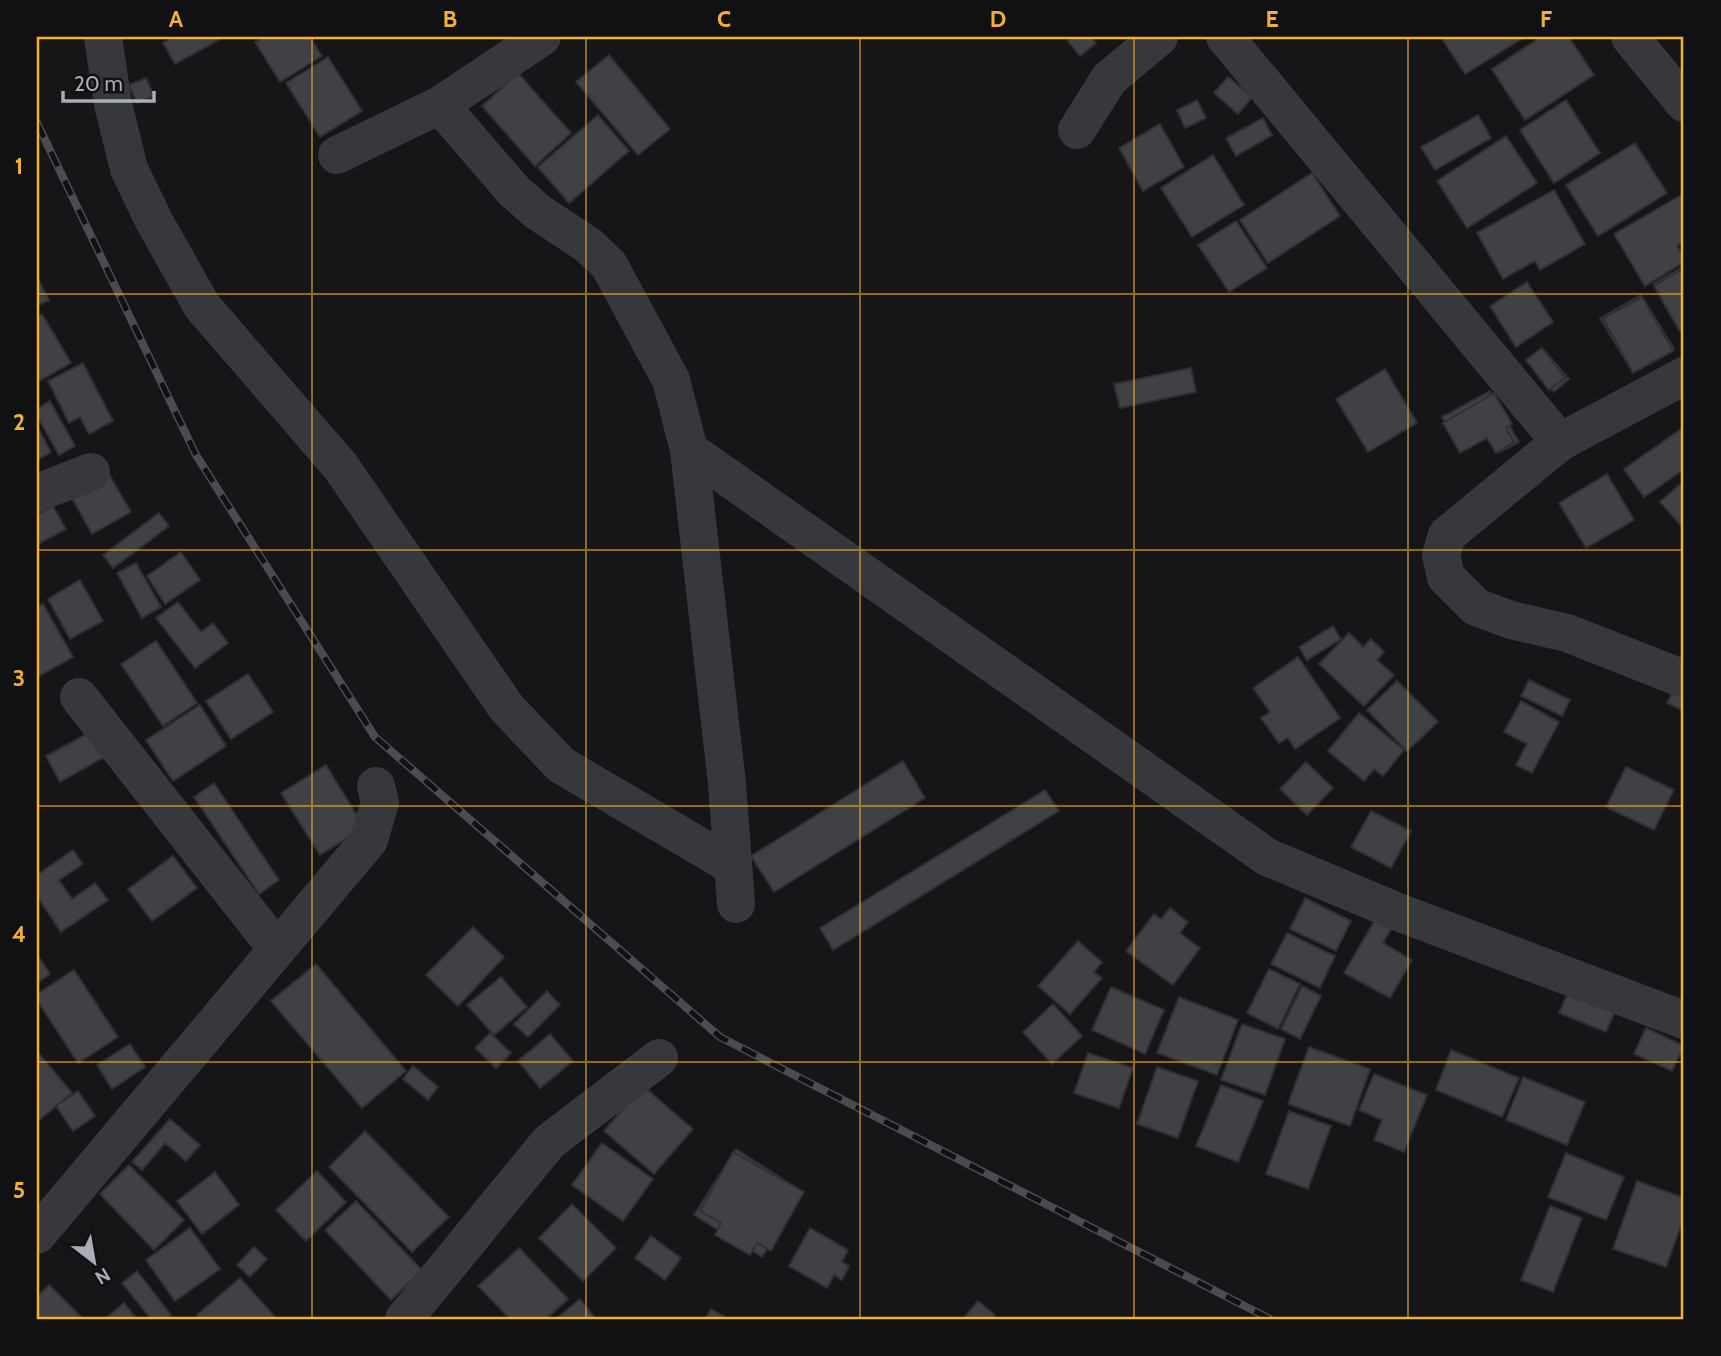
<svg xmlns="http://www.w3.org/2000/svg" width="1721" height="1356" font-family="Cabin,sans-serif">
<rect width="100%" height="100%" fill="#161618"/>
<g fill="#404145" stroke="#303034" stroke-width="2">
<polygon points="174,37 224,37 175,64 163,43"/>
<polygon points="265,37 310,37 322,56 280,82 255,42"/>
<polygon points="1073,37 1091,37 1096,43 1080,56 1068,41"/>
<polygon points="1441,37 1525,37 1465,74"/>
<polygon points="1541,37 1569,37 1594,75 1525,120 1492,69"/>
<polygon points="609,55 670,129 638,155 576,82"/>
<polygon points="328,57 362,111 320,137 286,83"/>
<polygon points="518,73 571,133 535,166 482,106"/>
<polygon points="1228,77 1252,97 1238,114 1214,93"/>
<polygon points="146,78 154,96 137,103 129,85"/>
<polygon points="1197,100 1206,118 1185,128 1177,110"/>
<polygon points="1566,100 1600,153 1554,183 1520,130"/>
<polygon points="598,115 629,151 569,203 538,167"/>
<polygon points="1478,115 1491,138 1435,170 1421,147"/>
<polygon points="1263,118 1272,135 1236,156 1226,138"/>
<polygon points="1160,124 1184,167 1143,191 1119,148"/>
<polygon points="1506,136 1537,183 1467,228 1437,181"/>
<polygon points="1635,143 1667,193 1598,236 1566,185"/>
<polygon points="1213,155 1244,205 1192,237 1161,188"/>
<polygon points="1312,173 1340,216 1268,263 1240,220"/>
<polygon points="1554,190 1585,244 1540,270 1535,261 1503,279 1477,233"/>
<polygon points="1681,195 1684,200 1684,242 1677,246 1684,258 1684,262 1645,286 1614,234"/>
<polygon points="1236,221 1267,268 1229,292 1198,245"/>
<polygon points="1684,266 1684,327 1679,330 1653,284"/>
<polygon points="1684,268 1684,328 1680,331 1654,286"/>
<polygon points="37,277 49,300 37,306"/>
<polygon points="1527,282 1553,322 1516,347 1490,306"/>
<polygon points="1641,295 1674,349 1633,373 1600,318"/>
<polygon points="1642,297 1673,351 1633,373 1603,318"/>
<polygon points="42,314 71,363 37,382 37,317"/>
<polygon points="1542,348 1569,379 1554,392 1527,361"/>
<polygon points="1542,348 1565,378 1549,390 1526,360"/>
<polygon points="83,363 113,421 89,434 80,417 69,423 48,381"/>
<polygon points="1191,368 1196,392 1120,408 1114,384"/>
<polygon points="1385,369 1417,423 1368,452 1336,399"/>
<polygon points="1490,391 1519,442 1500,452 1491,436 1462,451 1442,417"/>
<polygon points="1494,393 1512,424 1506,428 1514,442 1496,453 1487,438 1460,453 1443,423"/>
<polygon points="50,401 75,446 59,455 37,416 37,409"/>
<polygon points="37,426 51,452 37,460"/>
<polygon points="1684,427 1684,469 1644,497 1624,469"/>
<polygon points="1607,474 1634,520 1586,548 1559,503"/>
<polygon points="110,476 131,512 92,534 72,498"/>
<polygon points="1684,481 1684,529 1660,502"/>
<polygon points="53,506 66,529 38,544 37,515"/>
<polygon points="159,513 169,526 113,568 103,555"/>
<polygon points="181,552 200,580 165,604 147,576"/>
<polygon points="136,563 161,607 142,618 117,573"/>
<polygon points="80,580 103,621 70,639 48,599"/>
<polygon points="178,602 201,632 213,623 228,643 195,668 156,618"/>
<polygon points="43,604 73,657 37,677 37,607"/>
<polygon points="1333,626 1341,639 1307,660 1299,647"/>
<polygon points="1349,633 1363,647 1371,639 1384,652 1377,660 1394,675 1364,706 1319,664"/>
<polygon points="156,641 197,703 163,726 121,664"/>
<polygon points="1298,657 1340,718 1295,749 1288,738 1279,743 1261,718 1270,712 1253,688"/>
<polygon points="248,674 273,712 231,739 206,701"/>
<polygon points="1529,680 1570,700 1562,716 1521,696"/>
<polygon points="1397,681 1438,722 1407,751 1367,710"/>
<polygon points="1675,686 1684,691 1684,711 1667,703"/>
<polygon points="1521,701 1559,722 1532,773 1516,765 1527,744 1504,732"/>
<polygon points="200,705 226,746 173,781 146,740"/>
<polygon points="1359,713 1404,750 1383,776 1374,769 1364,781 1328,751"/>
<polygon points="94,730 108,755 60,782 46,756"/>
<polygon points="903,761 925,798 774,892 751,856"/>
<polygon points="1306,762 1333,788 1307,815 1280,789"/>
<polygon points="326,765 364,827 320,855 281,793"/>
<polygon points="1626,767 1674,790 1654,830 1606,807"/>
<polygon points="214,783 279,880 259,894 194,797"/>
<polygon points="1045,790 1059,811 833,950 820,928"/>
<polygon points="1371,811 1411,831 1391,868 1351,847"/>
<polygon points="73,850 83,864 59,880 72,899 95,883 108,900 61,932 37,896 37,875"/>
<polygon points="173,856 197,888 152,921 128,889"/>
<polygon points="1305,898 1351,921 1336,951 1290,929"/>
<polygon points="1170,908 1188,922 1180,933 1200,948 1173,985 1126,951 1154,914 1161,919"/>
<polygon points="1375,920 1391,929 1383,943 1412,960 1390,998 1344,973"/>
<polygon points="473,927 504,957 458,1006 426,975"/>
<polygon points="1287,933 1335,956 1320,988 1271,964"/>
<polygon points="1078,941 1102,962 1094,972 1102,978 1070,1014 1038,986"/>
<polygon points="39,957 50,974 37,983 37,959"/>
<polygon points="316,964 406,1071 362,1108 271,1001"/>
<polygon points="1269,969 1300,984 1278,1029 1247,1013"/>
<polygon points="74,970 118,1037 78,1063 37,1000 37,994"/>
<polygon points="501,977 527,1007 494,1035 467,1005"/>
<polygon points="1302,986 1321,996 1300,1039 1281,1029"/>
<polygon points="1111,987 1164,1010 1145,1054 1092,1030"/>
<polygon points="547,991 560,1005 528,1037 514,1024"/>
<polygon points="1568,993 1615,1011 1606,1032 1559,1013"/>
<polygon points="1179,997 1238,1020 1217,1075 1157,1053"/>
<polygon points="1053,1004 1082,1036 1052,1064 1023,1032"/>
<polygon points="1242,1024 1285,1039 1265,1095 1221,1080"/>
<polygon points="1646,1028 1684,1046 1672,1071 1634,1054"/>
<polygon points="490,1033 511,1053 496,1068 475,1048"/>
<polygon points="550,1034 573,1061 540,1088 518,1061"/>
<polygon points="130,1044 145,1067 112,1089 97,1065"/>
<polygon points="1309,1047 1370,1069 1350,1126 1288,1104"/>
<polygon points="1451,1050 1519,1078 1502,1117 1436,1090"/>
<polygon points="37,1051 72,1093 37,1122"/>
<polygon points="1088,1053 1133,1068 1119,1108 1074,1093"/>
<polygon points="413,1066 438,1087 428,1100 403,1079"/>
<polygon points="1157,1067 1198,1081 1178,1138 1137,1124"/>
<polygon points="1374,1074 1427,1095 1404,1152 1374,1140 1382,1120 1359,1110"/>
<polygon points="1523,1077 1585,1102 1567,1145 1506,1120"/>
<polygon points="1221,1085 1263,1101 1238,1162 1196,1146"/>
<polygon points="643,1086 693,1129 654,1174 604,1131"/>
<polygon points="78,1091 95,1116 73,1131 56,1106"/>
<polygon points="1289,1111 1331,1126 1308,1189 1266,1174"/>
<polygon points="170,1119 200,1145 186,1161 165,1143 142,1170 132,1162"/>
<polygon points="365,1131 449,1217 412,1252 329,1167"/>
<polygon points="602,1143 653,1179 623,1221 572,1185"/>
<polygon points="736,1149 803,1192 762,1257 694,1215"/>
<polygon points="733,1152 804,1192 771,1251 757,1243 750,1255 715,1235 721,1223 700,1211"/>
<polygon points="1566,1153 1624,1177 1606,1220 1548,1197"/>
<polygon points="129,1165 184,1220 154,1250 100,1194"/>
<polygon points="317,1171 346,1202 306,1241 276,1210"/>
<polygon points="215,1172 239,1205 202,1234 177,1201"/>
<polygon points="1637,1181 1684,1198 1684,1217 1666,1267 1613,1249"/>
<polygon points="356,1201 422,1270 391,1300 325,1230"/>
<polygon points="572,1204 616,1248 583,1281 539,1238"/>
<polygon points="1550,1206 1582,1218 1553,1292 1521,1280"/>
<polygon points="190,1228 220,1269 175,1301 146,1260"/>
<polygon points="810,1228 848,1250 842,1262 849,1266 842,1280 834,1275 827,1288 789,1266"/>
<polygon points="651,1236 681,1258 665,1280 635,1258"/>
<polygon points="254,1247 267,1259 250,1277 237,1265"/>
<polygon points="519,1248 568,1299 546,1319 510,1319 478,1286"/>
<polygon points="137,1271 171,1315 165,1319 151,1319 122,1283"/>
<polygon points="240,1278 277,1319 201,1319 197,1315"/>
<polygon points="49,1285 83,1319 37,1319 37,1297"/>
<polygon points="580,1299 596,1319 556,1319"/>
<polygon points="978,1301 995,1315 991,1319 963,1319"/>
<polygon points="124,1303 137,1319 105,1319"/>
<polygon points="711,1309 728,1319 705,1319"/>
</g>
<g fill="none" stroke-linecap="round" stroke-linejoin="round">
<g stroke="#37383d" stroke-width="38">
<polyline points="103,37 113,104 129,169 154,221 202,306 341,467 506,707 561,765 733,866"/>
<polyline points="1225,37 1560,442"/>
<polyline points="1630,37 1684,103"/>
<polyline points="440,105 514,191 538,212 588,245 609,265 671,380 689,450 1267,857 1398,912 1684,1020"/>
<polyline points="1077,130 1109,79 1159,37"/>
<polyline points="337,155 440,105 542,37"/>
<polyline points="1684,376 1560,442 1447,535 1441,555 1446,577 1476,607 1511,620 1567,633 1684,679"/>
<polyline points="689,450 727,784 736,904"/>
<polyline points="37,493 91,472"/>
<polyline points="79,697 277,949"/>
<polyline points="37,1235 369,840 380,802 376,786"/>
<polyline points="404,1319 549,1142 659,1058"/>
</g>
<g stroke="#4a4c52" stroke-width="8">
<polyline id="rail" points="37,123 196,455 375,737 720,1037 1270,1319"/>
</g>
<use href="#rail" stroke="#111113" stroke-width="5" stroke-dasharray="16" stroke-linecap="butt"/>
</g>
<path fill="none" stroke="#f2b134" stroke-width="2" stroke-opacity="0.55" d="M312,37V1319M586,37V1319M860,37V1319M1134,37V1319M1408,37V1319M37,294H1684M37,550H1684M37,806H1684M37,1062H1684"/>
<rect width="1721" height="1356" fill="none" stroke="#111113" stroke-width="77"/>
<g transform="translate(94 1262) rotate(149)" stroke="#111113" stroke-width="5" paint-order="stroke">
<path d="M0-5L12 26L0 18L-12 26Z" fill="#a8adb8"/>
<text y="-10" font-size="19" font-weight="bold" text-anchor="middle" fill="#a8adb8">N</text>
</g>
<path d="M63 91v10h91v-10" fill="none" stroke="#a8adb8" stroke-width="3.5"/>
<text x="74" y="91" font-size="21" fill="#a8adb8" stroke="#111113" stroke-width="5" paint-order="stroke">20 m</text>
<rect x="38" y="38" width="1644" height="1280" fill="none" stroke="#f2b134" stroke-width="2.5"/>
<g font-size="23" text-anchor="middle" font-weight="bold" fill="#f2b134">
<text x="176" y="27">A</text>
<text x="450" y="27">B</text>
<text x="724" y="27">C</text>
<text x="998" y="27">D</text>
<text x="1272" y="27">E</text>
<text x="1546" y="27">F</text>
<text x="19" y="174">1</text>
<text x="19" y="430">2</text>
<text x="19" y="686">3</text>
<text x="19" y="942">4</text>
<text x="19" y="1198">5</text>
</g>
</svg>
